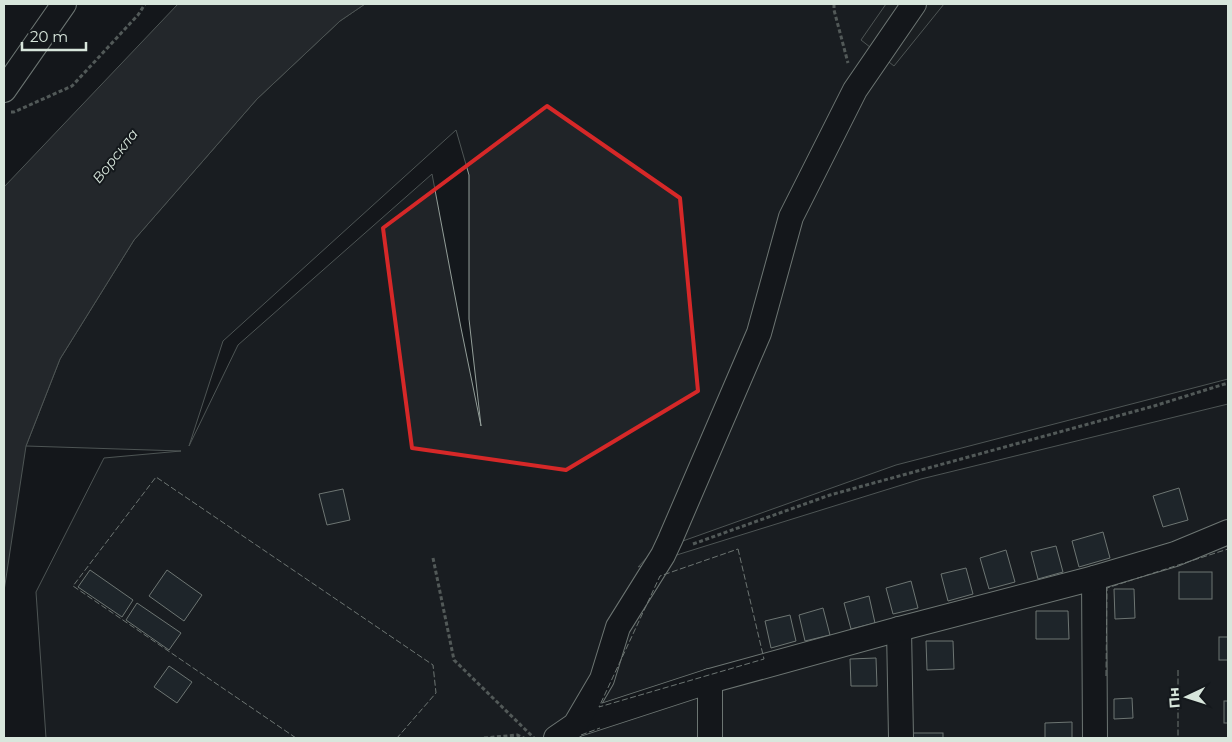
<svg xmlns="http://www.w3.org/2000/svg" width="1232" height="742" font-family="Montserrat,sans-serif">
<rect width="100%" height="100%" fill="#14181c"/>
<path fill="#202428" stroke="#939e99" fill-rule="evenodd" d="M365,4H1228V379L896,465L652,552L638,567L921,479L1228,404V738H46L36,592L104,458L181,451L26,446L60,359L134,240L257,99L340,21ZM456,130L469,175V319L481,426L461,328L432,174L238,345L189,446L223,341Z"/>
<polygon fill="#24282b" stroke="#939e99" points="886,4 944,4 894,66 861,40"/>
<polygon fill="#363b3e" stroke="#939e99" points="178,4 365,4 340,21 257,99 134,240 60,359 26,446 4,591 4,187"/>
<g fill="#2c363c" stroke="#d8e6dc">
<polygon points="1179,488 1188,520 1163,527 1153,496"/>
<polygon points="343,489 350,520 327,525 319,494"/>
<polygon points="1103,532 1110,558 1079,567 1072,541"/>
<polygon points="1056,546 1063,572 1038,579 1031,552"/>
<polygon points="1006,550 1015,582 989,589 980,558"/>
<polygon points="966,568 973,594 948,601 941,574"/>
<polygon points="90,570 133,600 122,617 78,587"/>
<polygon points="167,570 202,595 184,621 149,596"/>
<rect x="1179" y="572" width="33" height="27"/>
<polygon points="911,581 918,608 893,614 886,588"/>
<polygon points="1114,589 1134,589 1135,618 1115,619"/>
<polygon points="869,596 875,623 851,629 844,603"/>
<polygon points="137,603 181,633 169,650 126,620"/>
<polygon points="823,608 830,635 805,641 799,615"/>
<polygon points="1036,611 1068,611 1069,639 1036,639"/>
<polygon points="790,615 796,641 771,648 765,621"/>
<rect x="1219" y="637" width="9" height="23"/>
<polygon points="926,641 953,641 954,669 927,670"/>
<polygon points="876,658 877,686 851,686 850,659"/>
<polygon points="169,666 192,682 177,703 154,687"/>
<polygon points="1132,698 1133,718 1114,719 1114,699"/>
<rect x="1224" y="701" width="4" height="22"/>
<polygon points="1072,722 1072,738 1045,738 1045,723"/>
<rect x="913" y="733" width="30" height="5"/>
</g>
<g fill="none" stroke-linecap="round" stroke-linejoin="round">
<g stroke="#d8e6dc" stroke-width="26">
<g id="minor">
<polyline points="4,90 64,4"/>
<polyline points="1094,578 1095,738"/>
<polyline points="899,629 901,738"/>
<polyline points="575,725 710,681 899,629 1094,578 1175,554 1228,532"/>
<polyline points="556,738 575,725 602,679 618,627 663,555 670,540 759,333 791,217 855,90 914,4"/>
<polyline points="710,738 710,681"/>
</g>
</g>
<g stroke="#9da8a2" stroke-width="3" stroke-dasharray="4 2.5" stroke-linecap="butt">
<polyline points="834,4 834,10 848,63"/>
<polyline points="11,112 14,112 72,86 138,15 145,4"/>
<polyline points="693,544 830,495 1154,406 1228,383"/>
<polyline points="433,558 454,660 534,738"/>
<polyline points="484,738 517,735 524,738"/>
</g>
<use href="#minor" stroke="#14181c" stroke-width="24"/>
<g stroke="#d8e6dc" stroke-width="1" stroke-dasharray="6 2.5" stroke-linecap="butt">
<polygon points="738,549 764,659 599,707 660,576"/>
<polyline points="1178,670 1178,738"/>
<polyline points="1106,676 1107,588 1228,549"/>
<polyline points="581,735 600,728"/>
<polyline points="296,738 73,586 156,477 433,665 436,693 397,738"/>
</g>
</g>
<path d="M0 0H1232V742H0ZM547,106L680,198L698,391L566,470L412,448L383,228Z" fill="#14181c" fill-opacity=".55" fill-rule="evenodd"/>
<path fill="none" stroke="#d62828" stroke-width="4" stroke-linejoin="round" d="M547,106L680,198L698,391L566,470L412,448L383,228Z"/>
<g text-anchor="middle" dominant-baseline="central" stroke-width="4" stroke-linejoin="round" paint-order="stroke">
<g font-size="14" font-style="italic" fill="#d8e6dc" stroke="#14181c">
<text transform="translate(115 156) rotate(-52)">Ворскла</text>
</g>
</g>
<rect width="1232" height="742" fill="none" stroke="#d8e6dc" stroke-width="10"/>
<g transform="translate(1187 697) rotate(266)" stroke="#14181c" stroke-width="4" paint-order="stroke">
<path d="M0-4L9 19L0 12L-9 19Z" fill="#d8e6dc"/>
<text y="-8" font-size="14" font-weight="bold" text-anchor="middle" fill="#d8e6dc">Пн</text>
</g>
<path d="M22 42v8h64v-8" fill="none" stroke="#d8e6dc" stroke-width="2.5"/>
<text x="30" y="42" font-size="15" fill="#d8e6dc" stroke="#14181c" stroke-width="4" paint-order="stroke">20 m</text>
</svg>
